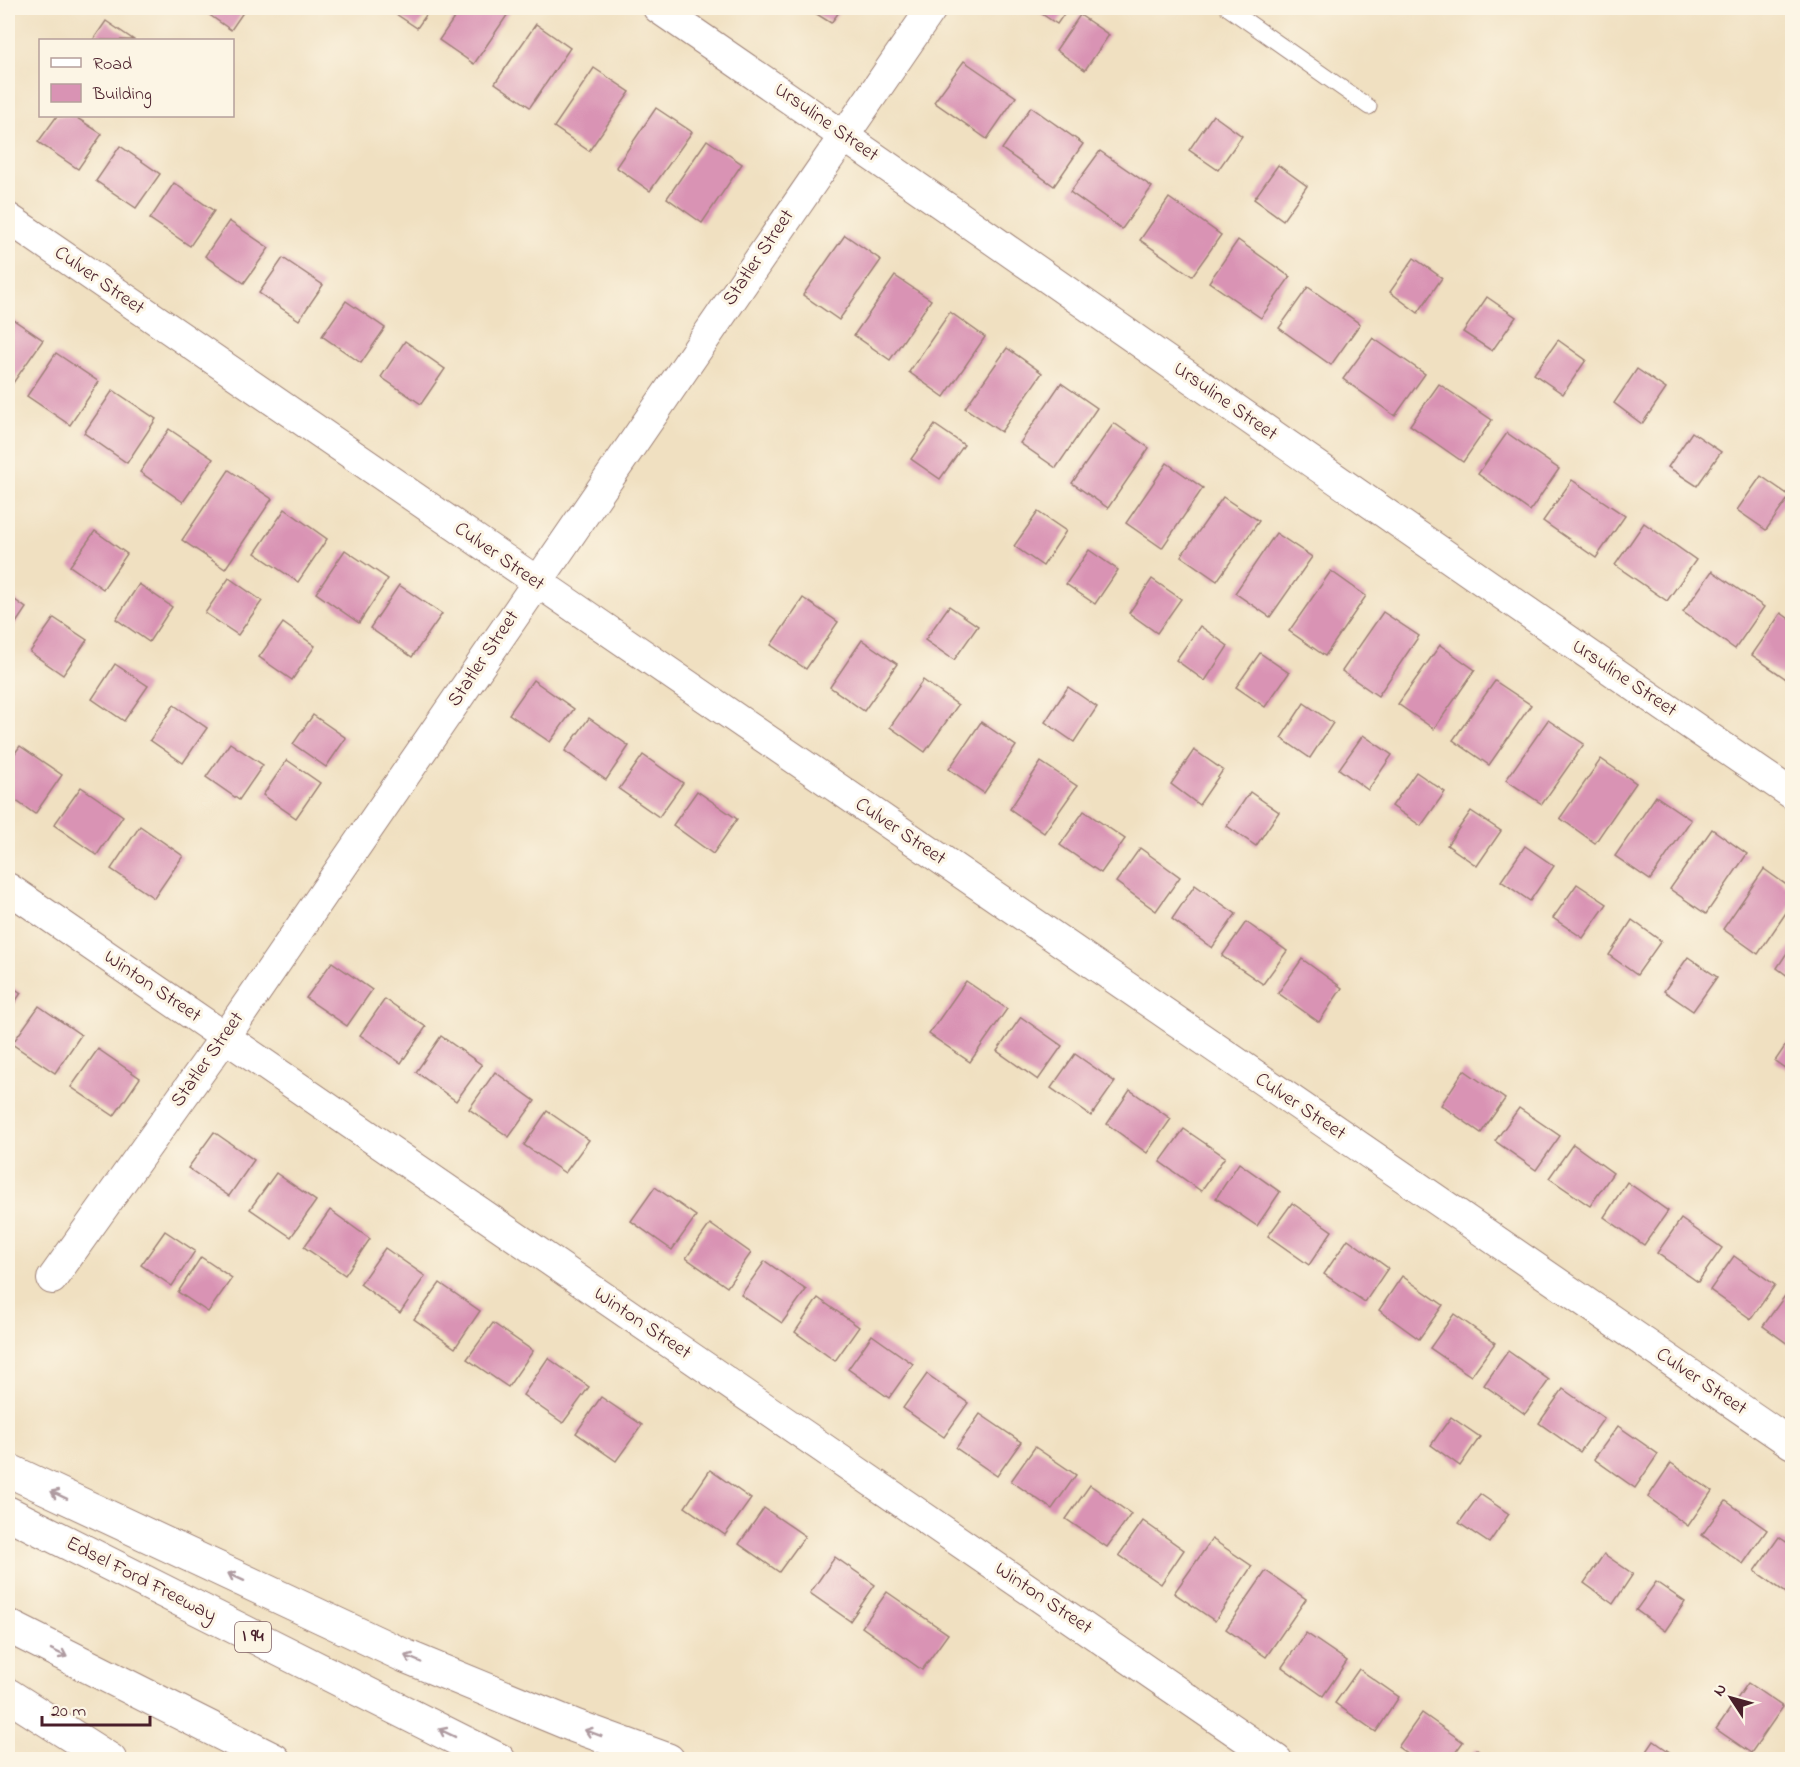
<svg xmlns="http://www.w3.org/2000/svg" width="1800" height="1767" font-family="'Indie Flower',sans-serif">
<rect width="100%" height="100%" fill="#fcf5e5"/>
<filter id="ink" filterUnits="userSpaceOnUse"><feTurbulence type="fractalNoise" baseFrequency=".0167" numOctaves="2"/><feDisplacementMap in="SourceGraphic" scale="12" xChannelSelector="R" yChannelSelector="G"/><feConvolveMatrix kernelMatrix="1 2 1 2 8 2 1 2 1" color-interpolation-filters="sRGB"/></filter>
<filter id="wash" filterUnits="userSpaceOnUse"><feTurbulence type="fractalNoise" baseFrequency=".008" numOctaves="4" result="noise"/><feDisplacementMap in="SourceGraphic" scale="24" xChannelSelector="R" yChannelSelector="G"/><feGaussianBlur stdDeviation="1.35" result="paint"/><feColorMatrix in="noise" values="0 0 0 0 0 0 0 0 0 0 0 0 0 0 0 0 0 1.4 0 .05"/><feComposite in="paint" operator="in"/></filter>
<g filter="url(#wash)">
<rect width="100%" height="100%" fill="#f0e0c1"/>
<g id="blocks">
<g fill="#d993b4">
<polygon points="202,8 246,8 231,30 201,9"/>
<polygon points="387,8 431,8 417,28"/>
<polygon points="461,8 512,8 474,64 439,40"/>
<polygon points="807,8 842,8 831,23"/>
<polygon points="1033,8 1068,8 1057,24"/>
<polygon points="1080,15 1109,35 1085,70 1056,50"/>
<polygon points="106,21 134,40 93,40"/>
<polygon points="536,24 570,48 530,107 495,83"/>
<polygon points="964,61 1016,97 987,139 934,102"/>
<polygon points="594,68 630,92 589,151 554,127"/>
<polygon points="1031,107 1083,144 1054,186 1002,149"/>
<polygon points="656,108 692,132 650,191 616,167"/>
<polygon points="1213,115 1242,136 1218,170 1189,150"/>
<polygon points="57,116 74,116 102,134 78,169 38,142"/>
<polygon points="707,140 742,164 702,223 667,198"/>
<polygon points="120,146 160,174 136,208 96,181"/>
<polygon points="1100,151 1152,187 1122,229 1070,192"/>
<polygon points="1278,165 1307,186 1283,220 1254,199"/>
<polygon points="174,183 214,211 190,246 150,219"/>
<polygon points="1169,198 1221,235 1192,276 1140,240"/>
<polygon points="229,221 269,248 244,283 205,256"/>
<polygon points="845,235 881,260 839,320 803,295"/>
<polygon points="1238,240 1290,277 1261,318 1209,282"/>
<polygon points="283,258 323,285 299,320 259,293"/>
<polygon points="1414,258 1442,278 1418,313 1390,292"/>
<polygon points="895,276 931,300 890,360 854,335"/>
<polygon points="1308,287 1360,324 1331,365 1279,328"/>
<polygon points="1487,297 1516,317 1492,351 1463,332"/>
<polygon points="346,301 385,328 361,363 322,336"/>
<polygon points="950,312 985,337 944,397 909,372"/>
<polygon points="8,316 43,340 13,383 8,379"/>
<polygon points="1373,338 1425,374 1395,416 1343,379"/>
<polygon points="1558,340 1586,360 1563,394 1534,374"/>
<polygon points="405,341 445,369 421,404 381,377"/>
<polygon points="1007,348 1042,373 1001,432 965,408"/>
<polygon points="56,353 99,382 70,425 27,396"/>
<polygon points="1637,369 1666,389 1642,424 1614,403"/>
<polygon points="1061,383 1097,408 1056,468 1020,443"/>
<polygon points="1439,384 1492,420 1463,462 1410,425"/>
<polygon points="113,390 156,419 127,463 84,433"/>
<polygon points="1114,423 1149,448 1108,508 1072,483"/>
<polygon points="935,425 964,445 940,479 911,459"/>
<polygon points="169,429 213,459 183,502 140,472"/>
<polygon points="1692,432 1721,452 1697,486 1668,467"/>
<polygon points="1507,433 1559,469 1530,511 1478,474"/>
<polygon points="1167,463 1203,488 1162,548 1126,523"/>
<polygon points="229,470 272,499 225,569 182,540"/>
<polygon points="1761,476 1790,496 1766,530 1737,510"/>
<polygon points="1572,480 1625,516 1596,558 1543,521"/>
<polygon points="1223,497 1259,521 1217,581 1181,556"/>
<polygon points="285,509 327,539 298,582 255,553"/>
<polygon points="1038,512 1066,531 1043,566 1014,546"/>
<polygon points="1644,523 1696,560 1667,601 1615,565"/>
<polygon points="95,531 127,554 103,589 70,566"/>
<polygon points="1276,533 1312,557 1270,617 1235,593"/>
<polygon points="345,550 388,579 359,623 316,593"/>
<polygon points="1089,550 1118,570 1095,604 1066,584"/>
<polygon points="1331,571 1366,596 1325,656 1289,631"/>
<polygon points="1712,571 1764,607 1735,649 1683,612"/>
<polygon points="229,578 262,601 238,635 205,613"/>
<polygon points="1152,579 1181,599 1157,633 1129,613"/>
<polygon points="139,584 172,607 149,642 116,619"/>
<polygon points="399,585 442,614 412,657 370,628"/>
<polygon points="8,595 26,608 8,635"/>
<polygon points="803,598 838,622 806,669 771,645"/>
<polygon points="949,606 978,626 954,660 925,640"/>
<polygon points="1383,612 1419,636 1378,696 1342,671"/>
<polygon points="1781,613 1792,621 1792,683 1752,655"/>
<polygon points="54,618 87,640 63,675 30,652"/>
<polygon points="283,623 315,646 292,680 259,657"/>
<polygon points="1200,626 1228,646 1205,681 1176,660"/>
<polygon points="862,640 897,664 864,711 830,687"/>
<polygon points="1440,645 1475,670 1434,729 1398,704"/>
<polygon points="1260,653 1289,673 1265,707 1236,687"/>
<polygon points="115,664 148,686 124,721 92,699"/>
<polygon points="533,680 574,709 550,742 509,714"/>
<polygon points="923,680 958,705 925,752 890,727"/>
<polygon points="1495,681 1531,705 1489,765 1453,740"/>
<polygon points="1068,687 1097,707 1074,742 1045,722"/>
<polygon points="1304,703 1333,723 1310,758 1281,738"/>
<polygon points="174,705 207,728 183,763 150,740"/>
<polygon points="313,715 346,738 326,767 293,744"/>
<polygon points="589,718 629,746 606,780 565,751"/>
<polygon points="1548,720 1584,744 1542,804 1506,780"/>
<polygon points="981,722 1016,746 984,793 949,769"/>
<polygon points="1363,735 1392,755 1368,790 1339,769"/>
<polygon points="230,743 263,765 239,800 206,777"/>
<polygon points="20,746 62,775 35,814 8,795 8,763"/>
<polygon points="1194,750 1223,770 1199,805 1171,784"/>
<polygon points="643,755 683,783 659,817 619,789"/>
<polygon points="1601,759 1636,783 1595,843 1560,818"/>
<polygon points="287,760 320,783 296,818 263,795"/>
<polygon points="1041,762 1077,786 1044,833 1010,809"/>
<polygon points="1416,772 1445,792 1421,826 1392,806"/>
<polygon points="81,787 123,816 97,855 54,825"/>
<polygon points="697,791 737,819 713,854 673,825"/>
<polygon points="1250,792 1279,812 1256,846 1227,826"/>
<polygon points="1656,796 1691,820 1650,880 1615,856"/>
<polygon points="1084,811 1125,839 1101,873 1060,845"/>
<polygon points="1471,811 1501,831 1477,866 1447,845"/>
<polygon points="140,826 183,856 154,898 111,869"/>
<polygon points="1712,829 1747,854 1706,914 1670,889"/>
<polygon points="1525,846 1554,866 1530,901 1501,881"/>
<polygon points="1140,848 1180,877 1156,911 1116,882"/>
<polygon points="1764,869 1792,889 1792,904 1758,954 1723,929"/>
<polygon points="1577,884 1607,904 1583,938 1553,918"/>
<polygon points="1195,885 1236,914 1212,948 1172,919"/>
<polygon points="1632,920 1661,941 1637,975 1609,955"/>
<polygon points="1246,922 1287,951 1263,984 1222,956"/>
<polygon points="1792,945 1792,979 1777,968"/>
<polygon points="1688,957 1717,977 1693,1011 1664,991"/>
<polygon points="1302,959 1342,988 1319,1022 1278,993"/>
<polygon points="332,962 372,990 347,1026 306,998"/>
<polygon points="966,981 1007,1009 970,1062 929,1034"/>
<polygon points="8,984 21,993 8,1013"/>
<polygon points="385,999 426,1027 401,1063 360,1035"/>
<polygon points="39,1006 81,1035 55,1073 12,1044"/>
<polygon points="1021,1017 1062,1046 1038,1080 997,1051"/>
<polygon points="441,1036 482,1065 456,1101 416,1072"/>
<polygon points="1792,1036 1792,1073 1775,1061"/>
<polygon points="98,1049 140,1078 114,1116 71,1087"/>
<polygon points="1075,1054 1115,1082 1091,1116 1051,1088"/>
<polygon points="1464,1070 1505,1099 1481,1133 1441,1105"/>
<polygon points="495,1072 535,1101 509,1137 469,1109"/>
<polygon points="1130,1090 1171,1119 1147,1153 1107,1124"/>
<polygon points="1519,1108 1560,1136 1536,1170 1495,1141"/>
<polygon points="547,1111 589,1140 565,1173 524,1145"/>
<polygon points="1184,1129 1225,1157 1201,1191 1160,1162"/>
<polygon points="214,1132 254,1160 229,1196 188,1168"/>
<polygon points="1573,1144 1613,1173 1590,1206 1549,1178"/>
<polygon points="1239,1163 1280,1192 1257,1226 1216,1198"/>
<polygon points="276,1173 316,1201 291,1237 250,1209"/>
<polygon points="1627,1182 1668,1211 1644,1245 1604,1217"/>
<polygon points="655,1187 696,1216 672,1250 631,1221"/>
<polygon points="1292,1203 1332,1231 1309,1265 1268,1236"/>
<polygon points="330,1210 370,1239 345,1275 304,1247"/>
<polygon points="1681,1219 1722,1248 1698,1282 1657,1253"/>
<polygon points="710,1224 751,1253 727,1287 686,1258"/>
<polygon points="165,1231 195,1251 172,1286 141,1265"/>
<polygon points="1348,1239 1388,1268 1365,1302 1324,1274"/>
<polygon points="385,1248 425,1276 400,1313 360,1284"/>
<polygon points="1734,1256 1775,1285 1751,1319 1710,1290"/>
<polygon points="201,1257 232,1278 208,1312 178,1292"/>
<polygon points="765,1261 806,1290 782,1323 741,1295"/>
<polygon points="1402,1276 1443,1305 1419,1339 1379,1310"/>
<polygon points="440,1283 480,1311 455,1348 414,1319"/>
<polygon points="1787,1293 1792,1297 1792,1347 1763,1326"/>
<polygon points="818,1298 859,1327 835,1361 795,1332"/>
<polygon points="1454,1314 1495,1343 1471,1376 1430,1348"/>
<polygon points="493,1323 533,1351 508,1387 467,1359"/>
<polygon points="872,1335 913,1364 889,1398 848,1369"/>
<polygon points="1508,1351 1549,1380 1525,1414 1484,1385"/>
<polygon points="548,1358 589,1387 563,1423 523,1395"/>
<polygon points="927,1374 968,1403 944,1437 903,1408"/>
<polygon points="1563,1389 1604,1418 1580,1452 1539,1423"/>
<polygon points="601,1397 642,1425 616,1461 576,1433"/>
<polygon points="980,1414 1021,1442 997,1476 956,1448"/>
<polygon points="1451,1417 1480,1437 1460,1466 1431,1445"/>
<polygon points="1618,1426 1658,1454 1635,1488 1594,1459"/>
<polygon points="1035,1447 1076,1475 1052,1509 1011,1481"/>
<polygon points="1671,1463 1712,1491 1688,1526 1648,1497"/>
<polygon points="710,1470 751,1499 725,1535 685,1507"/>
<polygon points="1090,1485 1131,1514 1107,1547 1066,1519"/>
<polygon points="1480,1494 1509,1514 1489,1543 1459,1523"/>
<polygon points="1726,1501 1767,1530 1743,1564 1702,1535"/>
<polygon points="764,1508 805,1536 779,1572 739,1544"/>
<polygon points="1143,1521 1184,1550 1161,1584 1119,1555"/>
<polygon points="1779,1537 1792,1546 1792,1597 1755,1571"/>
<polygon points="1212,1539 1252,1566 1215,1621 1174,1593"/>
<polygon points="1604,1554 1633,1574 1613,1604 1584,1583"/>
<polygon points="835,1557 875,1585 850,1621 810,1593"/>
<polygon points="1266,1571 1306,1599 1266,1657 1226,1629"/>
<polygon points="1656,1582 1685,1602 1665,1631 1636,1610"/>
<polygon points="887,1592 948,1634 922,1670 862,1627"/>
<polygon points="1306,1633 1347,1661 1323,1696 1282,1667"/>
<polygon points="1359,1669 1399,1697 1376,1732 1335,1703"/>
<polygon points="1748,1683 1783,1707 1751,1753 1716,1729"/>
<polygon points="1422,1713 1463,1742 1450,1760 1416,1760 1398,1747"/>
<polygon points="1654,1741 1681,1760 1641,1760"/>
<polygon points="1476,1749 1490,1760 1468,1760"/>
</g>
</g>
</g>
<g filter="url(#ink)">
<use href="#blocks" fill-opacity="0" stroke="#9d8076" stroke-width="1.5"/>
<g fill="none" stroke-linecap="round" stroke-linejoin="round">
<g stroke="#9d8076" stroke-width="17">
<polyline id="service" points="1228,8 1369,107"/>
</g>
<g stroke="#9d8076" stroke-width="32">
<g id="minor">
<path d="M658,8C1037,268 1412,535 1792,794"/>
<polyline points="8,218 1792,1444"/>
<polyline points="8,888 1277,1760"/>
<polyline points="52,1279 225,1037 932,8"/>
</g>
</g>
<g stroke="#9d8076" stroke-width="35">
<g id="motorway">
<polyline points="8,1470 405,1656 575,1726 668,1760"/>
<polyline points="8,1513 499,1760"/>
<polyline points="8,1626 274,1760"/>
<polyline points="8,1695 110,1760"/>
</g>
</g>
<use href="#service" stroke="#fff" stroke-width="15"/>
<use href="#minor" stroke="#fff" stroke-width="30"/>
<use href="#motorway" stroke="#fff" stroke-width="33"/>
</g>
<defs><path id="oneway-shaft" d="M-6 0H5M1.5-3L5.5 0L1.5 3" fill="none" stroke-width="1.6" stroke-linecap="round" stroke-linejoin="round" transform="scale(1.5)"/></defs>
<g stroke="#ae9aa0">
<use href="#oneway-shaft" transform="translate(59 1495) rotate(-155)"/>
<use href="#oneway-shaft" transform="translate(236 1577) rotate(-155)"/>
<use href="#oneway-shaft" transform="translate(59 1653) rotate(26)"/>
<use href="#oneway-shaft" transform="translate(413 1659) rotate(-157)"/>
<use href="#oneway-shaft" transform="translate(447 1733) rotate(-154)"/>
<use href="#oneway-shaft" transform="translate(593 1733) rotate(-160)"/>
</g>
</g>
<g text-anchor="middle" dominant-baseline="central" stroke-width="6" stroke-linejoin="round" paint-order="stroke">
<rect fill="#fcf5e5" stroke="#7f5f63" stroke-width="1.5" x="235" y="1622" width="36" height="30" rx="4.5"/>
<g font-size="18" font-weight="bold" fill="#4a1f2b">
<text x="253" y="1637">I 94</text>
</g>
<g font-size="20" fill="#4a1f2b" stroke="#fcf5e5">
<text transform="translate(826 123) rotate(35)">Ursuline Street</text>
<text transform="translate(759 258) rotate(-56)">Statler Street</text>
<text transform="translate(99 281) rotate(35)">Culver Street</text>
<text transform="translate(1225 402) rotate(35)">Ursuline Street</text>
<text transform="translate(499 557) rotate(35)">Culver Street</text>
<text transform="translate(484 659) rotate(-56)">Statler Street</text>
<text transform="translate(1624 679) rotate(34)">Ursuline Street</text>
<text transform="translate(900 832) rotate(34)">Culver Street</text>
<text transform="translate(152 987) rotate(34)">Winton Street</text>
<text transform="translate(208 1060) rotate(-55)">Statler Street</text>
<text transform="translate(1300 1107) rotate(34)">Culver Street</text>
<text transform="translate(642 1324) rotate(34)">Winton Street</text>
<text transform="translate(1701 1382) rotate(34)">Culver Street</text>
<text transform="translate(141 1580) rotate(27)">Edsel Ford Freeway</text>
<text transform="translate(1043 1599) rotate(34)">Winton Street</text>
</g>
</g>
<rect width="1800" height="1767" fill="none" stroke="#fcf5e5" stroke-width="30"/>
<rect x="39" y="39" width="195" height="78" fill="#fcf5e5" stroke="#b59f9b" stroke-width="1.5"/>
<rect x="51" y="58" width="30" height="9" fill="#ffffff" stroke="#b59f9b" stroke-width="1.5"/>
<text x="93" y="69" font-size="18" fill="#4a1f2b">Road</text>
<rect x="51" y="84" width="30" height="18" fill="#d993b4" stroke="#b59f9b" stroke-width="1.5"/>
<text x="93" y="99" font-size="18" fill="#4a1f2b">Building</text>
<g transform="translate(1731 1698) rotate(306)" stroke="#fcf5e5" stroke-width="4.5" paint-order="stroke">
<path d="M0-4.5L10 22L0 15L-10 22Z" fill="#4a1f2b"/>
<text y="-9" font-size="16" font-weight="bold" text-anchor="middle" fill="#4a1f2b">N</text>
</g>
<path d="M42 1716v9h108v-9" fill="none" stroke="#4a1f2b" stroke-width="3"/>
<text x="51" y="1716" font-size="18" fill="#4a1f2b" stroke="#fcf5e5" stroke-width="4.5" paint-order="stroke">20 m</text>
</svg>
